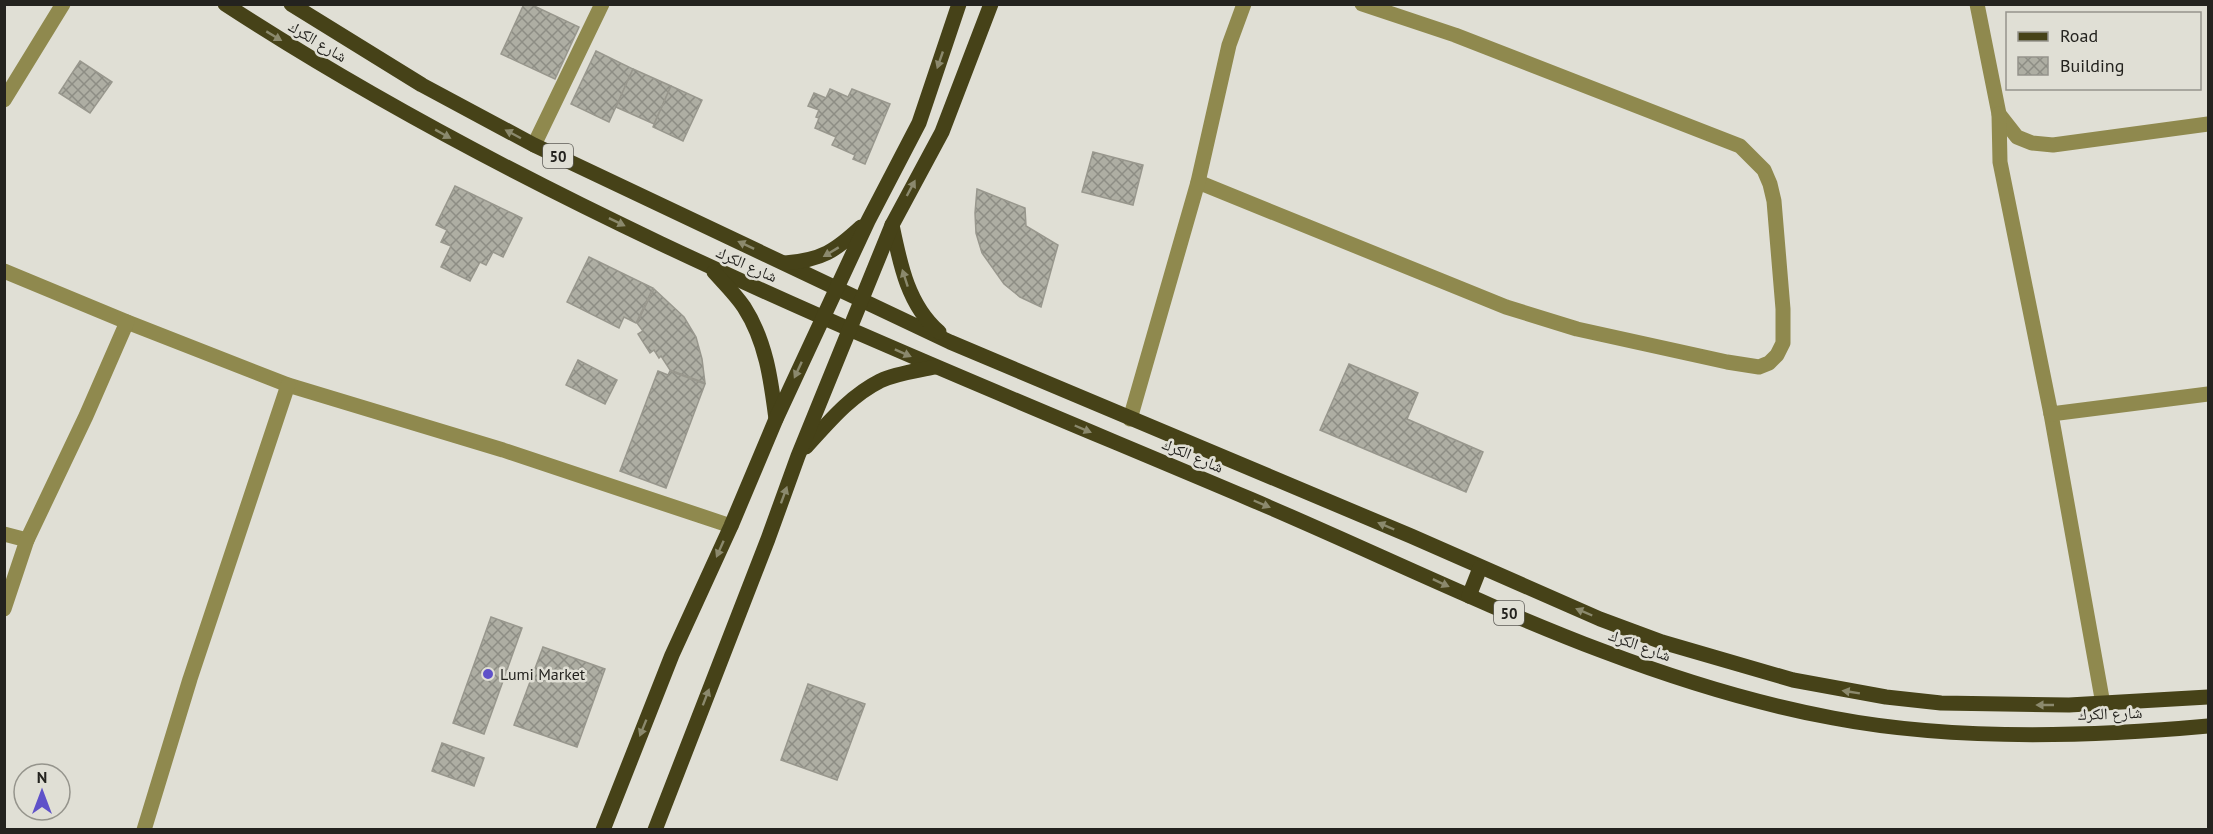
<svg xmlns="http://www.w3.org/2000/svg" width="2213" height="834" font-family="'PT Sans','Noto Naskh Arabic',sans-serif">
<defs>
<pattern id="building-cross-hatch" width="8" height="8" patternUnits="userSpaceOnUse" patternTransform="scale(1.5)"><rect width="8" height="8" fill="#aeaea3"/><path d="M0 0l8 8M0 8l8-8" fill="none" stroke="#8d8d84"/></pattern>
</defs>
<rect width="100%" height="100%" fill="#e0dfd5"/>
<g fill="url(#building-cross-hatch)" stroke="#98978d" stroke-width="1.5">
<polygon points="524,4 530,4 579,27 555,79 501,54"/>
<polygon points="596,51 633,69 609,122 571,104"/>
<polygon points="80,61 112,82 90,113 59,93"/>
<polygon points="633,69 671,86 654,124 616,107"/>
<polygon points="671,86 702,100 683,141 653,127"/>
<polygon points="830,89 848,97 852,89 890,104 865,164 853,159 855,155 832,145 836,137 815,128 819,118 816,117 819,110 808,106 814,93 826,98"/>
<polygon points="1093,152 1143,165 1133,205 1082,192"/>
<polygon points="455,186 522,218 503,257 493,252 486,265 480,262 470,281 441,267 451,246 441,242 447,230 436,225"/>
<polygon points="977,189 1025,208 1026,226 1058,245 1041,307 1020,297 1004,284 982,253 976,233 975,213"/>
<polygon points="589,257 653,288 636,323 624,317 619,328 567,302"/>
<polygon points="654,289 684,317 696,337 702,359 705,383 670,370 661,356 659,358 654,350 650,353 638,334 643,331 637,323"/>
<polygon points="578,360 617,380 605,404 566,385"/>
<polygon points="1349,364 1418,393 1407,419 1483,452 1466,492 1320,430"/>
<polygon points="658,371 668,375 670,371 705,384 666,488 620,471"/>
<polygon points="491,617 522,628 484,734 453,723"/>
<polygon points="543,647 605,669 577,747 514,725"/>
<polygon points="808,684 865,704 837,780 781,760"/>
<polygon points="442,743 484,758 474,786 432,771"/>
</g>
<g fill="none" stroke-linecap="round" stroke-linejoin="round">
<g stroke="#8f894e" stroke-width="15">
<polyline points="1977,4 1999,114 2017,137 2032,143 2053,145 2208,124"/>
<polyline points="4,100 63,4"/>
<polyline points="1999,114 2000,162 2051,414 2103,704"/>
<polyline points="534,145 602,4"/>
<polyline points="1198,182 1506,307 1577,329 1727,362 1759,367 1769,363 1777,355 1783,343 1783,309 1774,201 1770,184 1764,170 1740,146 1455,35 1362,4"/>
<polyline points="4,271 127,322 288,385 503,450 731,526"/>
<polyline points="2051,414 2208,394"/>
<polyline points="1130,419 1198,182 1229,45 1244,4"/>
<polyline points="4,534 27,540 86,416 127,322"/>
<polyline points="4,609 27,540"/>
<polyline points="144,830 190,679 288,385"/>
</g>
<g stroke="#464218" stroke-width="15">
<path d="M225,4C544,212 901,351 1250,499C1441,580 1628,680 1833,718C1953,741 2088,737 2208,726"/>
<polyline points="291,4 422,85 534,145 950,342 1411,536 1600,619 1662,642 1793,680 1886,697 1941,703 2069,705 2208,697"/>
<path d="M892,225C900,264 908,305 939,332"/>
<path d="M785,263C822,260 835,251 861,227"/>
<path d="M714,272C724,283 736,295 744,307C766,341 771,380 776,419"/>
<path d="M806,447C828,423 850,396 880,381C897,373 917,371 935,367"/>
<polyline points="1469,596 1480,568"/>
<polyline points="603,830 672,655 731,526 776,419 868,221 919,123 959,4"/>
<polyline points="655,830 768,539 798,456 892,225 942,132 991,4"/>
</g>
</g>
<defs><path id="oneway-solid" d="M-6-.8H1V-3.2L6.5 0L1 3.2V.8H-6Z" transform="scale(1.5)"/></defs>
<g fill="#8b896d">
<use href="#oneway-solid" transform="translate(274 36) rotate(31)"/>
<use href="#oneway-solid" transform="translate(940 60) rotate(109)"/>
<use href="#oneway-solid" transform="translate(443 134) rotate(29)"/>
<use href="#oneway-solid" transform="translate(513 134) rotate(-152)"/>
<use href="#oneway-solid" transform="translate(911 188) rotate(-62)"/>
<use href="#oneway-solid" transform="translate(617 222) rotate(26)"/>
<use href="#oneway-solid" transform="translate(746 245) rotate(-155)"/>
<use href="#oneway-solid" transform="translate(831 252) rotate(149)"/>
<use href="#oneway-solid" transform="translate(905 278) rotate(-108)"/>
<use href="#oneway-solid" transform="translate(903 353) rotate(24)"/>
<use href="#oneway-solid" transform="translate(798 370) rotate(115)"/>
<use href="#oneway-solid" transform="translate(1083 429) rotate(23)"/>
<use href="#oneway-solid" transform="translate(784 495) rotate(-70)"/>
<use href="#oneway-solid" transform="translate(1262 504) rotate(23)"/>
<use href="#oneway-solid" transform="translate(1386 526) rotate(-157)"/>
<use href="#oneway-solid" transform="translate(720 549) rotate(114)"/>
<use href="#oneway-solid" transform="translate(1441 583) rotate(25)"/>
<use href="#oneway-solid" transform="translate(1584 612) rotate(-157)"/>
<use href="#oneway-solid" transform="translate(1851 692) rotate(-171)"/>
<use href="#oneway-solid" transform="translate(706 697) rotate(-69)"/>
<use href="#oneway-solid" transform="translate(2045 705) rotate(180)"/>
<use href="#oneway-solid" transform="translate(643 728) rotate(112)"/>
</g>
<circle fill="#5f51c9" stroke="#e0dfd5" stroke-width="2" cx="488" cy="674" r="6"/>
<g text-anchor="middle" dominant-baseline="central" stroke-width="5" stroke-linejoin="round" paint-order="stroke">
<g fill="#e0dfd5" stroke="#5c5b56" stroke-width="1.5">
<rect x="543" y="144" width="30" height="24" rx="4.5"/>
<rect x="1494" y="601" width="30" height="24" rx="4.5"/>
</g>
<g font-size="15" font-weight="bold" fill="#24231f">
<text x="558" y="156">50</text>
<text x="1509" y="613">50</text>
</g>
<g font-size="16" fill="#24231f" stroke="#e0dfd5">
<text transform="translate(318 41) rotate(31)">شارع الكرك</text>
<text transform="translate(747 264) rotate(24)">شارع الكرك</text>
<text transform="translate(1193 455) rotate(23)">شارع الكرك</text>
<text transform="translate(1640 645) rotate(20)">شارع الكرك</text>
<text transform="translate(2110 713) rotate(-2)">شارع الكرك</text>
</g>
<g font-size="16" fill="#24231f" stroke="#e0dfd5" text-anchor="start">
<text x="500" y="674">Lumi Market</text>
</g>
</g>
<rect width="2213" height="834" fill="none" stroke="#24231f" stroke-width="12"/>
<rect x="2006" y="12" width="195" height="78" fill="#e0dfd5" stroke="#95948c" stroke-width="1.5"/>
<rect x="2018" y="32" width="30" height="9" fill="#464218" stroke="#95948c" stroke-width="1.5"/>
<text x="2060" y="42" font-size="18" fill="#24231f">Road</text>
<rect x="2018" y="57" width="30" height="18" fill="url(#building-cross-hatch)" stroke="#95948c" stroke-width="1.5"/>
<text x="2060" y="72" font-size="18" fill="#24231f">Building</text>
<g transform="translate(42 792)"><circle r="28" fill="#e0dfd5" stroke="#95948c" stroke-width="1.5"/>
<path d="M0-4.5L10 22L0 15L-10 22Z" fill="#5f51c9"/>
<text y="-9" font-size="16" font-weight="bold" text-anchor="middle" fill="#24231f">N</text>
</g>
</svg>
